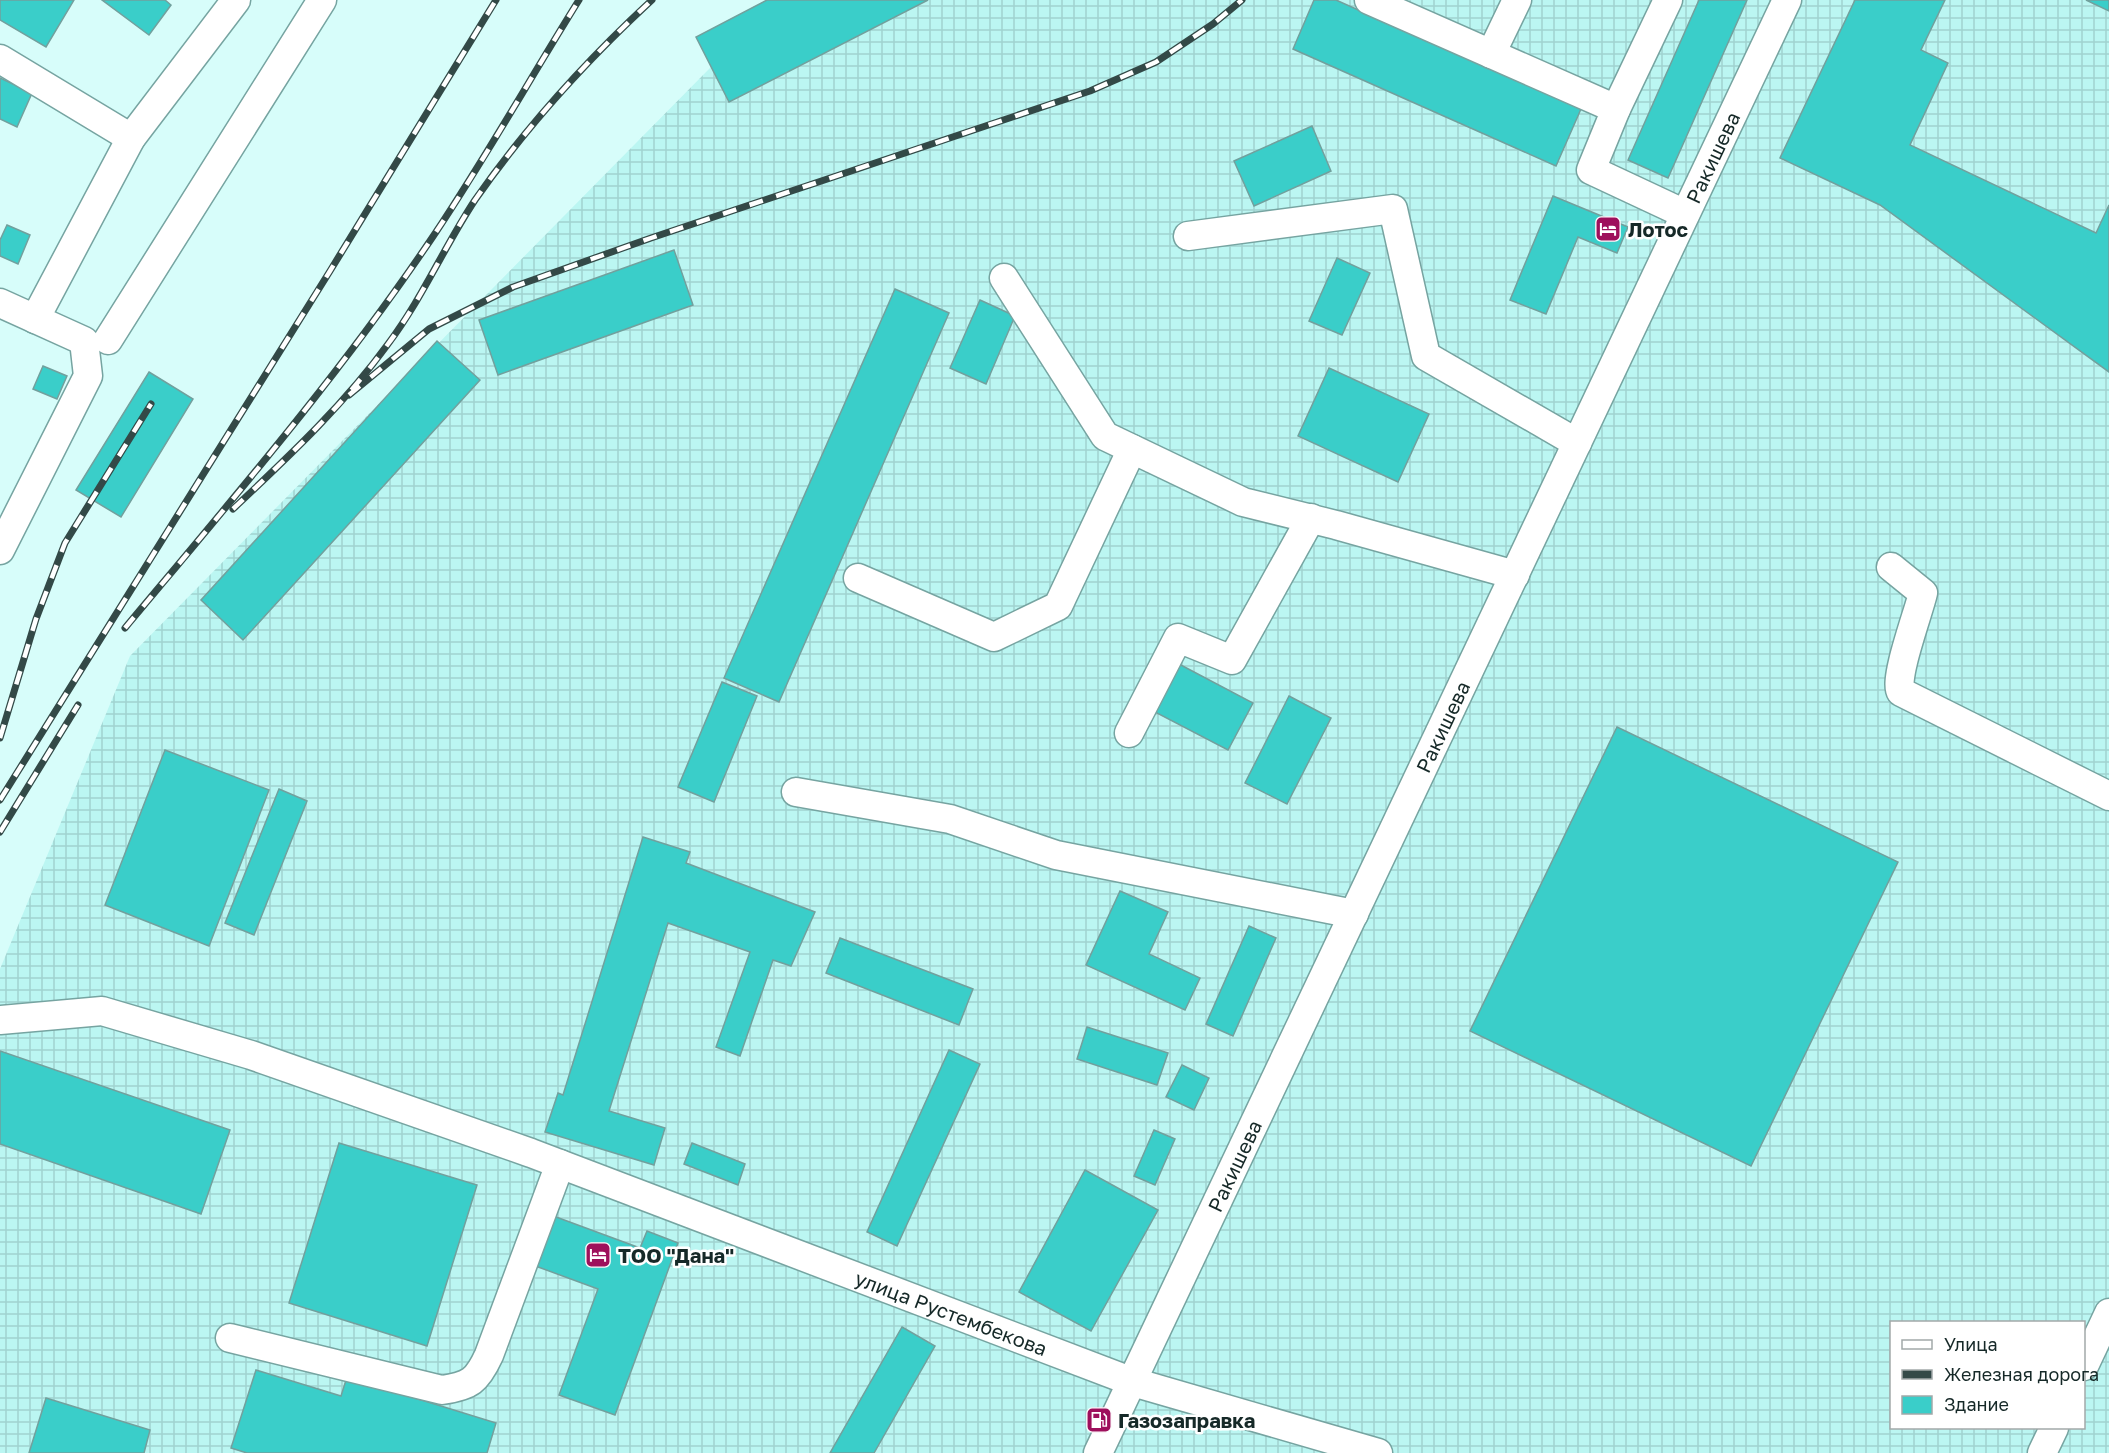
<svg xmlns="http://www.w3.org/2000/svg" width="2109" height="1453" font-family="'Golos Text',sans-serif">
<defs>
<pattern id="industrial-grid" width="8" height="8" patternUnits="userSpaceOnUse" patternTransform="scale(1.5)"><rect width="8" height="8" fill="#bbf6f2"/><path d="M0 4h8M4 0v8" fill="none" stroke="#a0d3d0"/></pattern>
</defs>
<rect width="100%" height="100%" fill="#d7fdfa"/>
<path fill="url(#industrial-grid)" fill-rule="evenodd" d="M777,0H2109V1453H0V969L130,656ZM1892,1322H2084V1428H1892Z"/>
<g fill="#3acec9" stroke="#72a09d" stroke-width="1.5">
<polygon points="0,0 74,0 46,47 0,20"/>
<polygon points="102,0 165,0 171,5 149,35"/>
<polygon points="767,0 928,0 729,102 696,37"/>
<polygon points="1314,0 1336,0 1581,109 1556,166 1293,49"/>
<polygon points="1699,0 1747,0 1668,178 1628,160"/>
<polygon points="1855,0 1945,0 1921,50 1948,63 1910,145 2096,233 2109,205 2109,372 1880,205 1780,158"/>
<polygon points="2086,0 2109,0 2109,11"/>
<polygon points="0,78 32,93 17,127 0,119"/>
<polygon points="1312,126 1331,171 1254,206 1234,161"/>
<polygon points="1553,196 1628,227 1617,253 1578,237 1546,314 1510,300"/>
<polygon points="7,225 30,235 18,264 0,256 0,240"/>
<polygon points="674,250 693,305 498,375 479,320"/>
<polygon points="1337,258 1370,273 1342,335 1309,321"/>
<polygon points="895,289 949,313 779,702 724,678"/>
<polygon points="980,300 1015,316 986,384 950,368"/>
<polygon points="437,341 480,380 243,640 201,600"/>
<polygon points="43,366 67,376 57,399 33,389"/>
<polygon points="1329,368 1429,414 1398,482 1298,436"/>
<polygon points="149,372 193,399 121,517 76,490"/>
<polygon points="1177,663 1253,703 1228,750 1153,711"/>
<polygon points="722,682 757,696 714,802 678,787"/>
<polygon points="1289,696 1331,718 1287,804 1245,783"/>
<polygon points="1617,727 1898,862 1751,1166 1470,1031"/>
<polygon points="165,750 269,790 209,946 105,905"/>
<polygon points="279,789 307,801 254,935 225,923"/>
<polygon points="643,837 690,852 686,863 815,912 791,966 773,960 740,1056 716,1047 750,952 668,923 609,1111 665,1128 654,1165 545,1132 558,1093 563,1095"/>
<polygon points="1120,891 1168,912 1149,954 1200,978 1185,1010 1086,965"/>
<polygon points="1249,926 1276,938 1233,1036 1206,1024"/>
<polygon points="840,938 973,989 959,1025 826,973"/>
<polygon points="1087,1027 1168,1053 1157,1085 1077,1059"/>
<polygon points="949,1050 980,1064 897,1246 867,1232"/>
<polygon points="0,1051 230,1130 201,1214 0,1144"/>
<polygon points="1182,1065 1209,1078 1194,1110 1166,1097"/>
<polygon points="1154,1130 1175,1139 1155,1185 1134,1176"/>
<polygon points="339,1143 477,1185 427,1346 289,1303"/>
<polygon points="692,1143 745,1164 738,1185 684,1164"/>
<polygon points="1085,1170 1158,1210 1091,1331 1019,1292"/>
<polygon points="548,1214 640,1248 647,1231 678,1243 615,1415 559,1395 598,1289 530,1264"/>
<polygon points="902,1327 935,1346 874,1453 830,1453"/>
<polygon points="256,1370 341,1396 347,1377 496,1423 487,1453 247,1453 231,1448"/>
<polygon points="46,1398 150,1430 144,1453 29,1453"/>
</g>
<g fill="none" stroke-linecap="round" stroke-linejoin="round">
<g stroke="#76a4a1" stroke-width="31">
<g id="minor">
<polyline points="1369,0 1616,109 1591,170 1685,214"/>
<polyline points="1491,54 1517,0"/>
<polyline points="0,59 131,138"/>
<polyline points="1616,109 1668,0"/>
<polyline points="1188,236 1393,209 1426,356 1577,443"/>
<polyline points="1004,278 1105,436 1243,502 1336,525 1515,575"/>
<polyline points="0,303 84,341 88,376 0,550"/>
<polyline points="35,319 131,138 236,0"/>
<polyline points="108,340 322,0"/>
<path d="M1891,567L1923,593C1919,611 1893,680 1901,692L2109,796"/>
<polyline points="858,578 994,637 1058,606 1132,449"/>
<polyline points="1129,733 1178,638 1232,660 1311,518"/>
<polyline points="796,792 950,819 1056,855 1354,914"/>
<path id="s1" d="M0,1020L102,1011L251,1055L531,1153L1133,1382L1378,1453"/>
<path d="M230,1338L442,1390C470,1386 477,1381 489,1355L560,1164"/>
<polyline points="2084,1366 2109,1313"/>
<path id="s2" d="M1098,1453L1787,0"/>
<polyline points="2042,1453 2054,1428"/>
</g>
</g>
<use href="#minor" stroke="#fff" stroke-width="28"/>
<g stroke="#334947" stroke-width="7">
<g id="rail">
<polyline points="349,395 429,329 513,287 651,238 1090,91 1156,62 1213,24 1242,0"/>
<path d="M233,509C288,457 343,406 388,344C422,299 444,247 475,200C526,127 587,60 652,0"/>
<path d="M125,628C232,500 343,371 436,232C486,157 531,77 579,0"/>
<polyline points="0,738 36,619 65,543 151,404"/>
<polyline points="0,800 330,271 496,0"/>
<polyline points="0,832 78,705"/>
</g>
</g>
<use href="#rail" stroke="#fff" stroke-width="4.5" stroke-dasharray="14" stroke-linecap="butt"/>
</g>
<defs>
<g id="hotel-square" transform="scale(1.35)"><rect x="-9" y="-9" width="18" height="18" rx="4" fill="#9e105c" stroke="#fff"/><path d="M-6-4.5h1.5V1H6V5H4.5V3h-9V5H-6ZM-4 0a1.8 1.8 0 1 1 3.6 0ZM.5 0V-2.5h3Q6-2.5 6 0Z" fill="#fff"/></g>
<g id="fuel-square" transform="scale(1.35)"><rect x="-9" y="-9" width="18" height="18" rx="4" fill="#9e105c" stroke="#fff"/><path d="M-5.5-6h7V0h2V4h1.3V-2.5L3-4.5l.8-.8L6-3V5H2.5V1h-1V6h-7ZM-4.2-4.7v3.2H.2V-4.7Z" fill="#fff"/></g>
</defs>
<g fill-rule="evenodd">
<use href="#hotel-square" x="1608" y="229"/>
<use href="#hotel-square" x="598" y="1255"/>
<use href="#fuel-square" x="1099" y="1420"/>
</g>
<g text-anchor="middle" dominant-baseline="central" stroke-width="5" stroke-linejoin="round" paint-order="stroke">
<g font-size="20" fill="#162928" stroke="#fff">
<text stroke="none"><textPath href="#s2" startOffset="1434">Ракишева</textPath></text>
<text stroke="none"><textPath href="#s2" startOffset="804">Ракишева</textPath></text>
<text stroke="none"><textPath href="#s2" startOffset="318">Ракишева</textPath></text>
<text stroke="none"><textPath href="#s1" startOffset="1004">улица Рустембекова</textPath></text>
</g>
<g font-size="20" font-weight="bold" fill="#162928" stroke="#fff" text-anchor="start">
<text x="1628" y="229">Лотос</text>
<text x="618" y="1255">ТОО "Дана"</text>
<text x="1118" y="1420">Газозаправка</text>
</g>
</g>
<rect x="1890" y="1321" width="195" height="108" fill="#ffffff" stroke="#a2a9a9" stroke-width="1.5"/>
<rect x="1902" y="1340" width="30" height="9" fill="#ffffff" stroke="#a2a9a9" stroke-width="1.5"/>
<text x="1944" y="1351" font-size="18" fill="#162928">Улица</text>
<rect x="1902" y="1370" width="30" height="9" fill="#334947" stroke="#a2a9a9" stroke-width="1.5"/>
<text x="1944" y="1381" font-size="18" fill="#162928">Железная дорога</text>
<rect x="1902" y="1396" width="30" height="18" fill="#3acec9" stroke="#a2a9a9" stroke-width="1.5"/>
<text x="1944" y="1411" font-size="18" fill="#162928">Здание</text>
</svg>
